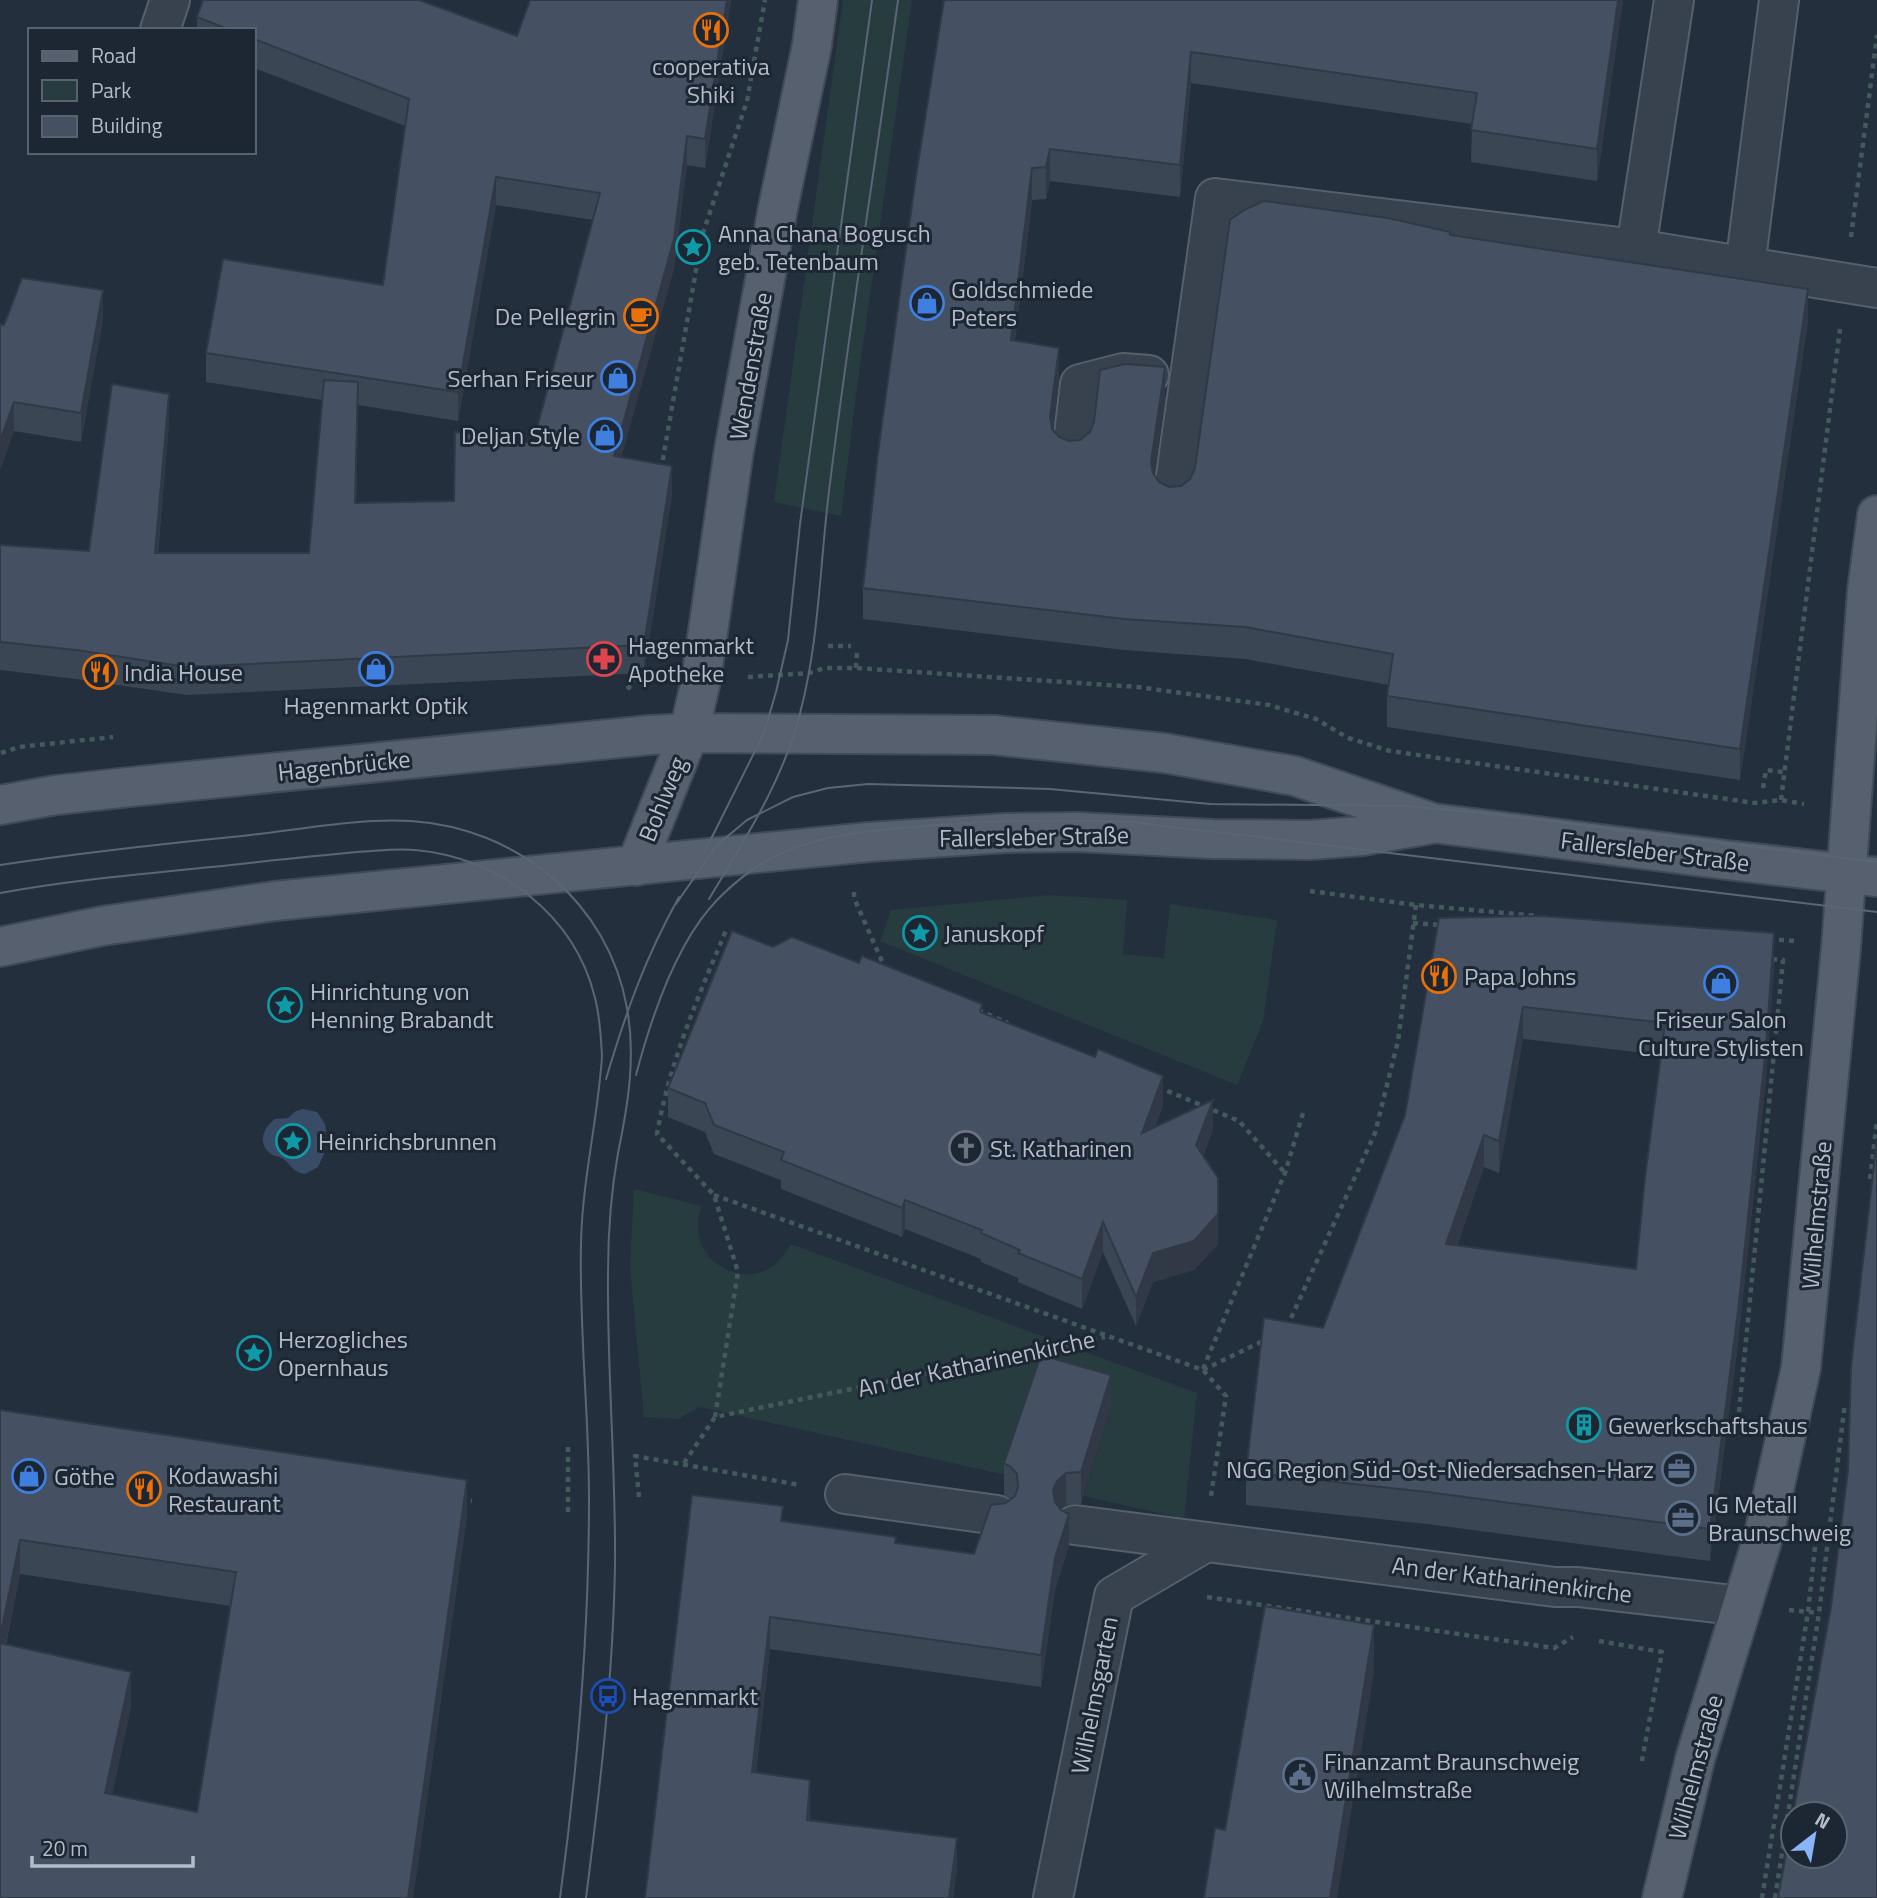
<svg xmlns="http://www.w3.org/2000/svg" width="1877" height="1898" font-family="'Titillium Web',sans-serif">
<rect width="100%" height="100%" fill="#242f3e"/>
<g fill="#263c3f">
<polygon points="843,0 912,0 857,387 841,516 774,502"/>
<polygon points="1049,895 1127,900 1123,954 1164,958 1170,904 1277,920 1263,1021 1237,1085 880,941 891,910"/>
<path d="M634,1189L701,1206C698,1218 696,1230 701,1243C710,1267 740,1281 764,1271C777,1266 784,1255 791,1244L1197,1393L1184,1519L1084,1496L1111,1407L1011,1476L700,1407L678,1419L644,1417L630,1267Z"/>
</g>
<path fill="#394c67" d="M303,1109L317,1112L325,1124L326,1131L321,1143L324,1154L318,1167L305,1174C292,1172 291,1164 282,1158C278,1156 274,1156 271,1154C257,1143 263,1128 275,1119L288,1118L296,1111Z"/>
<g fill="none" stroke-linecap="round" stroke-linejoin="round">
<g stroke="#565f6c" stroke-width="42">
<g id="minor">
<polyline points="160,30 170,0"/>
<polyline points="1636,249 1674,0"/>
<polyline points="1745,267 1779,0"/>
<polyline points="1072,451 1080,384 1123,373 1149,375"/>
<polyline points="1173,497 1215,198 1636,249 1877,288"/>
<polyline points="845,1494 997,1515"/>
<polyline points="1075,1525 1555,1587 1578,1587 1742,1606"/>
<polyline points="1053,1898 1114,1596 1206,1542"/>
</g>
</g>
<g stroke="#414a57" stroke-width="42">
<g id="major">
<polyline points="0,805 56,795 129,787 650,735 689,733 994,735 1164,753 1295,776 1433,823 1727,860 1877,877"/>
<polyline points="636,866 689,733 701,680 734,450 778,208 812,45 818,0"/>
<polyline points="0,947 102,926 275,901 869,842 1006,833 1077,832 1213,839 1310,840 1362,836 1431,824"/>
<polyline points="1662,1898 1695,1759 1764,1534 1801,1368 1841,948 1867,591 1877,515"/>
</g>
</g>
<g stroke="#44595c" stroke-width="4.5" stroke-dasharray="5 5" stroke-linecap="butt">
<polyline points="1851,237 1877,35"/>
<polyline points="661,470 702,236 747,101 765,0"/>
<polyline points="828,646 851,646"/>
<polyline points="856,668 857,652"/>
<polyline points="748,677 809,673 825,668 856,668 1138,687 1269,705 1316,719 1348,738 1390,751 1755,803 1781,800 1804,804"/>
<polyline points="627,689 632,685 636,669"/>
<polyline points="1,753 19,747 113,737"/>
<polyline points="1763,788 1766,770 1783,772"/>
<polyline points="1781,800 1840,329"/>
<polyline points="1310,891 1416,905 1538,916"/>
<polyline points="854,892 854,898 885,968"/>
<polyline points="1413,923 1441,925"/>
<polyline points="1769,939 1795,941"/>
<polyline points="978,1010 1008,1023"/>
<polyline points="1158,1087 1239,1121 1285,1173"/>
<polyline points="1870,1179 1877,1120"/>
<polyline points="714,1195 1203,1370 1226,1396 1211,1496"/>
<polyline points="1287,1327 1375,1133 1398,1041 1416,905"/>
<polyline points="1203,1369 1285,1173 1303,1113"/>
<polyline points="1203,1370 1265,1340"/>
<polyline points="1739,1412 1783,960 1770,959"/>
<path d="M715,1417L738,1272L714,1195L657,1134C670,1061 698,997 727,928"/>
<polyline points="684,1463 715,1417 1105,1337"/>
<polyline points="639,1497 635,1456 800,1485"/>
<polyline points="461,1499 472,1501"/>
<polyline points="568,1512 568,1445"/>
<polyline points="1207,1597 1554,1648 1573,1637"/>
<polyline points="1789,1610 1819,1613"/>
<polyline points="1599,1641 1662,1652 1641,1766"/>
<polyline points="1762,1898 1808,1612 1817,1529"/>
<polyline points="1775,1898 1819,1613 1845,1403"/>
</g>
<use href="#minor" stroke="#38414e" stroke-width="38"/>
<use href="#major" stroke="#56606e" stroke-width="38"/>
<g stroke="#5a6575" stroke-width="2">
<polyline points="705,851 764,733 776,692 788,640 800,524 872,0"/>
<path d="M0,865C80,853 161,844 242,836C297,830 356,818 411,821C518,828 608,902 627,1008C636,1057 628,1105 618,1153C611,1192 608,1234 608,1274C607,1372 616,1469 615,1566C613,1678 600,1788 586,1898"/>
<path d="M0,893C76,879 154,873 231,865C273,860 315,856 357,852C377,851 396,848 415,850C499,857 575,915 595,998C600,1017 601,1036 602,1056C598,1119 582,1181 581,1244C579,1329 589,1413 589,1498C589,1632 578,1765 560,1898"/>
<path d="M709,899C741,846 775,793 794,734C820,653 819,566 830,483C850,322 876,161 898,0"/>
<polyline points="676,904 716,846 747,820 793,797 828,788 868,784 1050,789 1210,804 1407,806 1491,814 1877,862"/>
<path d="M636,1075C651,1018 677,940 719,898C739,878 763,860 789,850C832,833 879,830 925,826C995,820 1063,819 1133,822L1877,912"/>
<path d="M606,1079C626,1012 645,958 679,897"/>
</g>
</g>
<g fill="#3b4654" fill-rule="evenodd">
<path d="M731,0L705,168L687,165L674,268L621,457L672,494L644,673L187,695L76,679L0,670V545L89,551L169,422L158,553H309L322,400L206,382V353L383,285L405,126L254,68V30H197V17L517,36ZM496,205L593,220L533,443L454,501L356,503L358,405L458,421Z"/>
<polygon points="944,0 1623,0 1597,181 1471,162 1472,124 1191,83 1180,197 1050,181 1046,199 1032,200 1015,340 1059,380 1053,429 1059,437 1069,441 1080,440 1165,399 1154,475 1159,482 1169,487 1181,486 1190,479 1450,236 1808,321 1740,780 1387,727 1387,696 1389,685 1245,659 1124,650 863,619 863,588"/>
<polygon points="103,319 81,442 14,431 0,470 0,324 4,325"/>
<path d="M1439,918L1774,966L1766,1078L1738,1343L1710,1561L1427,1524L1246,1505V1472L1323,1328L1405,1115ZM1523,1039L1661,1055L1636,1269L1457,1246L1484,1167L1499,1173Z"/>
<polygon points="773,947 982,1013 1163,1105 1155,1127 1213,1130 1203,1156 1218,1244 1194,1270 1153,1282 1136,1326 1103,1252 1082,1309 1018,1282 1018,1278 981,1262 981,1259 905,1229 902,1237 781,1189 781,1180 714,1154 705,1132 668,1117 668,1088"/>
<polygon points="1111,1406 1081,1504 1066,1505 1061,1510 1069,1545 1055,1590 1041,1687 770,1649 756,1772 810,1811 810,1820 957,1869 953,1898 645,1898 783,1521 896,1543 974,1554 1006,1503 1011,1499 1004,1495 1004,1463"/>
<path d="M0,1410L467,1515L413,1898H0ZM20,1574L230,1606L197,1812L112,1795L131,1706L6,1645Z"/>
</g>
<g fill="#303945">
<polygon points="727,0 731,0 705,168 705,139"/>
<polygon points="1618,0 1623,0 1597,181 1597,149"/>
<polygon points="1191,52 1191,83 1180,197 1180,165"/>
<polygon points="687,136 687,165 674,268 614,484 614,456"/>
<polygon points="1050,149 1050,181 1046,199 1046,167"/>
<polygon points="1032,168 1032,200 1011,371 1011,340"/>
<polygon points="496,177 496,205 458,421 458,392"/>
<polygon points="1808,289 1808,321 1740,780 1740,749"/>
<polygon points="103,290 103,319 81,442 81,413"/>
<polygon points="1059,348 1059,380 1050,449 1050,417"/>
<polygon points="1165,367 1165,399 1151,494 1151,462"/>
<polygon points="358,382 358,411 355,532 355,503"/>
<polygon points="169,394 169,422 155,582 155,553"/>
<polygon points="14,402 14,431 0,470 0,441"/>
<polygon points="672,466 672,494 644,673 644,645"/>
<polygon points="1774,933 1774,966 1766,1078 1738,1343 1710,1561 1710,1529"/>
<polygon points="1523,1007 1523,1039 1499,1173 1499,1141"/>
<polygon points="1163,1076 1163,1105 1142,1162 1142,1133"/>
<polygon points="1213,1100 1213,1130 1196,1174 1196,1145"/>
<polygon points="1484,1135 1484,1167 1446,1277 1446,1244"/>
<polygon points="905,1200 905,1229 902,1237 902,1208"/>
<polygon points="1218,1214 1218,1244 1194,1270 1153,1282 1136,1326 1136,1297 1153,1253"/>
<polygon points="1103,1222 1103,1252 1082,1309 1082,1279"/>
<polygon points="1111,1375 1111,1406 1081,1504 1081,1472"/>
<polygon points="1066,1473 1066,1505 1057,1512 1053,1490 1057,1481"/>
<polygon points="467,1480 467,1515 413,1898 408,1898"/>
<polygon points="1069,1514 1069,1545 1055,1590 1041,1687 1041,1655 1055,1558"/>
<polygon points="20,1540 20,1574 0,1671 0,1637"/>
<polygon points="770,1617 770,1649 752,1804 752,1772"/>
<polygon points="1374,1625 1374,1673 1337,1898 1330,1898"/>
<polygon points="131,1672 131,1706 105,1828 105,1793"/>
<polygon points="810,1780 810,1811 807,1852 807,1820"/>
<polygon points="957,1838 957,1869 953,1898 949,1898"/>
</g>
<g fill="#455162" stroke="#303945" stroke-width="2" fill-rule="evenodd">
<polygon points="203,0 419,0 517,36 530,0 727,0 705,139 687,136 674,239 614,456 672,466 644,645 187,667 76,650 0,642 0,545 89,551 112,384 169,394 155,553 309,553 324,380 358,382 355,503 454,501 455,432 533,443 600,193 496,177 458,392 206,353 223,259 383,285 409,99 254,39 254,30 230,30 197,17"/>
<polygon points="944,0 1618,0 1597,149 1471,130 1477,93 1191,52 1180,165 1050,149 1046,167 1032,168 1011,340 1059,348 1050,417 1052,429 1059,437 1069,441 1080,440 1090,432 1094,422 1100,370 1125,364 1165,367 1151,462 1153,473 1159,482 1169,487 1181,486 1190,479 1195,468 1230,220 1244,210 1264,201 1388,218 1450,232 1450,235 1808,289 1740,749 1387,696 1393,654 1245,627 1124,619 863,588 878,453 916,176"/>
<polygon points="22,278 103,290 81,413 14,402 0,441 0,324 4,325"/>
<path d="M1541,916L1774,933L1766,1046L1738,1311L1710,1529L1427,1492L1246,1472L1264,1318L1323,1328L1405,1115L1439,918ZM1523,1007L1665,1023L1645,1178L1636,1269L1446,1244L1484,1135L1499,1141Z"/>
<polygon points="732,931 773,947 792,937 859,963 862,956 982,1004 980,1012 1095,1057 1098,1049 1163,1076 1142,1133 1213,1100 1196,1145 1218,1178 1218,1214 1194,1241 1153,1253 1136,1297 1103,1222 1082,1279 1018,1253 1020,1250 981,1233 982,1230 905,1200 902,1208 781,1160 784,1152 714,1125 705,1103 668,1088"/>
<polygon points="1877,1138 1877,1898 1778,1898 1793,1816 1793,1856 1835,1856 1835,1814 1793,1814 1831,1607 1848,1471 1851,1367"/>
<polygon points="1041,1355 1111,1375 1081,1472 1066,1473 1057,1481 1053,1490 1055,1502 1061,1510 1069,1514 1055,1558 1041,1655 770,1617 752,1772 810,1780 807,1820 957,1838 949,1898 645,1898 692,1495 783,1506 781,1521 896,1537 895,1543 974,1554 991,1505 1006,1503 1015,1496 1018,1487 1017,1474 1011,1467 1004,1463"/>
<polygon points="0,1410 467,1480 408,1898 0,1898 0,1643 131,1672 105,1793 197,1812 236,1572 20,1540 0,1637"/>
<polygon points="1265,1606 1374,1625 1330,1898 1204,1898 1215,1828 1225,1830"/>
</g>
<defs>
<g id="restaurant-ring" transform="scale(1.75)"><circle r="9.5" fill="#1d2633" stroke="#e8710a" stroke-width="1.5"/><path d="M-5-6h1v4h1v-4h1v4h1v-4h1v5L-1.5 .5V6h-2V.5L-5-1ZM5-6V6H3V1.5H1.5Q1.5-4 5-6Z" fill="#e8710a"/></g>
<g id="sight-ring" transform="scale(1.75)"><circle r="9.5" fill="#1d2633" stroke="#0f9aa8" stroke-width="1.5"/><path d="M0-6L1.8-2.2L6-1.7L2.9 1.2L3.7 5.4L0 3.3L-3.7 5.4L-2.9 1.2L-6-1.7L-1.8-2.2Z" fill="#0f9aa8"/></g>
<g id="shop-ring" transform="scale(1.75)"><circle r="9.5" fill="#1d2633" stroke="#3f7fe0" stroke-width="1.5"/><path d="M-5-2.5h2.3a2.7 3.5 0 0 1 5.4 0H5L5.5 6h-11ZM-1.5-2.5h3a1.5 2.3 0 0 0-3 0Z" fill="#3f7fe0"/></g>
<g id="cafe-ring" transform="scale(1.75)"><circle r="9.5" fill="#1d2633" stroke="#e8710a" stroke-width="1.5"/><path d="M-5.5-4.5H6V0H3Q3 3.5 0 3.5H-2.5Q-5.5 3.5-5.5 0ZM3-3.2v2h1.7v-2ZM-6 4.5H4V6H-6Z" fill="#e8710a"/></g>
<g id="pharmacy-ring" transform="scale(1.75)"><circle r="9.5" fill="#1d2633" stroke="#e0444e" stroke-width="1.5"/><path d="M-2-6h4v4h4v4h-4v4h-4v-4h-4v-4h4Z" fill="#e0444e"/></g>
<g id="church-ring" transform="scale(1.75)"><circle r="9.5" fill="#1d2633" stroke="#6b7280" stroke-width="1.5"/><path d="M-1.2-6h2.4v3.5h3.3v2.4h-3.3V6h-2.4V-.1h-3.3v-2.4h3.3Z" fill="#6b7280"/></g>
<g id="building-ring" transform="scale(1.75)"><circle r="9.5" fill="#1d2633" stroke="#0f9aa8" stroke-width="1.5"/><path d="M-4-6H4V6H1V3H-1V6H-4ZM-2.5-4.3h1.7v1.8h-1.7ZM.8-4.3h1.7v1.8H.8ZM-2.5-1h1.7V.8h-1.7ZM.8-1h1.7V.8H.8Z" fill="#0f9aa8"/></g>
<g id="office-ring" transform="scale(1.75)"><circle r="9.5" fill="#1d2633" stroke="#5c6f8a" stroke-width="1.5"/><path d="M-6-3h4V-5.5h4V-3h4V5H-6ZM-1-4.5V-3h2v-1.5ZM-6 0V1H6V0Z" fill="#5c6f8a"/></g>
<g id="bus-ring" transform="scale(1.75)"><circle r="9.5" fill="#1d2633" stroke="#1a4fb4" stroke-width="1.5"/><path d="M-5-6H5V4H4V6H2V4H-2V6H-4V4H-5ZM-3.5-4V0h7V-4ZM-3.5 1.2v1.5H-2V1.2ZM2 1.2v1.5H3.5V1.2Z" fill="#1a4fb4"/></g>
<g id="civic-ring" transform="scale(1.75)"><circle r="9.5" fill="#1d2633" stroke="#5c6f8a" stroke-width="1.5"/><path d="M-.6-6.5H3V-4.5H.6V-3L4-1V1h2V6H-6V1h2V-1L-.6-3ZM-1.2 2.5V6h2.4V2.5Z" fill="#5c6f8a"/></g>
</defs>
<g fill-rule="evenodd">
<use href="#restaurant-ring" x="711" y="30"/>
<use href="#sight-ring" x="693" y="247"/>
<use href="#shop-ring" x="927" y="303"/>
<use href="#cafe-ring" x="641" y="316"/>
<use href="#shop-ring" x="618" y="378"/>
<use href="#shop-ring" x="605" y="435"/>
<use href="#pharmacy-ring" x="604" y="659"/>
<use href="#shop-ring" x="376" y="669"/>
<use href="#restaurant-ring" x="100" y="672"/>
<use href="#sight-ring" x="920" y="933"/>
<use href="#restaurant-ring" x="1439" y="976"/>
<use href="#shop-ring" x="1721" y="983"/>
<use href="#sight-ring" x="285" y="1005"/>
<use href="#sight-ring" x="293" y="1141"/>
<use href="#church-ring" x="966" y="1148"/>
<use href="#sight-ring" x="254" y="1353"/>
<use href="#building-ring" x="1584" y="1425"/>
<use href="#office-ring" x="1679" y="1469"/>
<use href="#shop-ring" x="29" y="1476"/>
<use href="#restaurant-ring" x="144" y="1489"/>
<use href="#office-ring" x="1683" y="1518"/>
<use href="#bus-ring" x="608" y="1696"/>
<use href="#civic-ring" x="1300" y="1775"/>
</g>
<g text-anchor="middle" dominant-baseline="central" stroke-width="6" stroke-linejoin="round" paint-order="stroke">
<g font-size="24" fill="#b4bcc9" stroke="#1d2633" text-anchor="start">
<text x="711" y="66" text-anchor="middle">cooperativa<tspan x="711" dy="28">Shiki</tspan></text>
<text x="718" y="233">Anna Chana Bogusch<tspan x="718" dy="28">geb. Tetenbaum</tspan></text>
<text x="951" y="289">Goldschmiede<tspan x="951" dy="28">Peters</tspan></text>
<text x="616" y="316" text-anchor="end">De Pellegrin</text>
<text x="594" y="378" text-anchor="end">Serhan Friseur</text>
<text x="580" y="435" text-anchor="end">Deljan Style</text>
<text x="628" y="645">Hagenmarkt<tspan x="628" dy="28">Apotheke</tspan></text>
<text x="124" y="672">India House</text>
<text x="376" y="705" text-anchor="middle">Hagenmarkt Optik</text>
<text x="944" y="933">Januskopf</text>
<text x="1464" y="976">Papa Johns</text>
<text x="310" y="991">Hinrichtung von<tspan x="310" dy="28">Henning Brabandt</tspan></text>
<text x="1721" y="1019" text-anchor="middle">Friseur Salon<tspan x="1721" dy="28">Culture Stylisten</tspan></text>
<text x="318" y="1141">Heinrichsbrunnen</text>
<text x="990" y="1148">St. Katharinen</text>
<text x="278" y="1339">Herzogliches<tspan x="278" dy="28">Opernhaus</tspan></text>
<text x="1608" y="1425">Gewerkschaftshaus</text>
<text x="1654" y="1469" text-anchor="end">NGG Region Süd-Ost-Niedersachsen-Harz</text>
<text x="168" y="1475">Kodawashi<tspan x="168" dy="28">Restaurant</tspan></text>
<text x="54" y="1476">Göthe</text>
<text x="1708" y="1504">IG Metall<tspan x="1708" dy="28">Braunschweig</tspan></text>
<text x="632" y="1696">Hagenmarkt</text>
<text x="1324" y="1761">Finanzamt Braunschweig<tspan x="1324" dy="28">Wilhelmstraße</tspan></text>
</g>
<g font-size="24" fill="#b4bcc9" stroke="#1d2633">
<text transform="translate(750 366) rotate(-80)">Wendenstraße</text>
<text transform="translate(344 765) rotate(-6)">Hagenbrücke</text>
<text transform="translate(662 799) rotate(-68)">Bohlweg</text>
<text transform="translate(1034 836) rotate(-1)">Fallersleber Straße</text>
<text transform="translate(1655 851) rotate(7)">Fallersleber Straße</text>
<text transform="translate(1816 1215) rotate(-85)">Wilhelmstraße</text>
<text transform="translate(976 1363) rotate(-12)">An der Katharinenkirche</text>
<text transform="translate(1512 1579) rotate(7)">An der Katharinenkirche</text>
<text transform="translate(1094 1695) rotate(-79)">Wilhelmsgarten</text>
<text transform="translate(1695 1767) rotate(-75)">Wilhelmstraße</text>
</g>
</g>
<rect x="28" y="28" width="228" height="126" fill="#1d2633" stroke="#59626f" stroke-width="2"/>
<rect x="42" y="51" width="35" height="10" fill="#56606e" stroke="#59626f" stroke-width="2"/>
<text x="91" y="63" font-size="21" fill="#b4bcc9">Road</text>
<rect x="42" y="80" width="35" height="21" fill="#263c3f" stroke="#59626f" stroke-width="2"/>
<text x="91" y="98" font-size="21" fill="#b4bcc9">Park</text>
<rect x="42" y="116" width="35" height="21" fill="#455162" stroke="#59626f" stroke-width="2"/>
<text x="91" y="133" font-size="21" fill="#b4bcc9">Building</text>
<g transform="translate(1814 1835) rotate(31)"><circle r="33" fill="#1d2633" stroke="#59626f" stroke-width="2"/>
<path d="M0-5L12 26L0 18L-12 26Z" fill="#8ab4f8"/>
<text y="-10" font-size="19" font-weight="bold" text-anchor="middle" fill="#b4bcc9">N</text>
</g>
<path d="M32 1856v10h161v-10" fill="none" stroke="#b4bcc9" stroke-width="3.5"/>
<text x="42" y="1856" font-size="21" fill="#b4bcc9" stroke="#1d2633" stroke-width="5" paint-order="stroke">20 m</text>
</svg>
